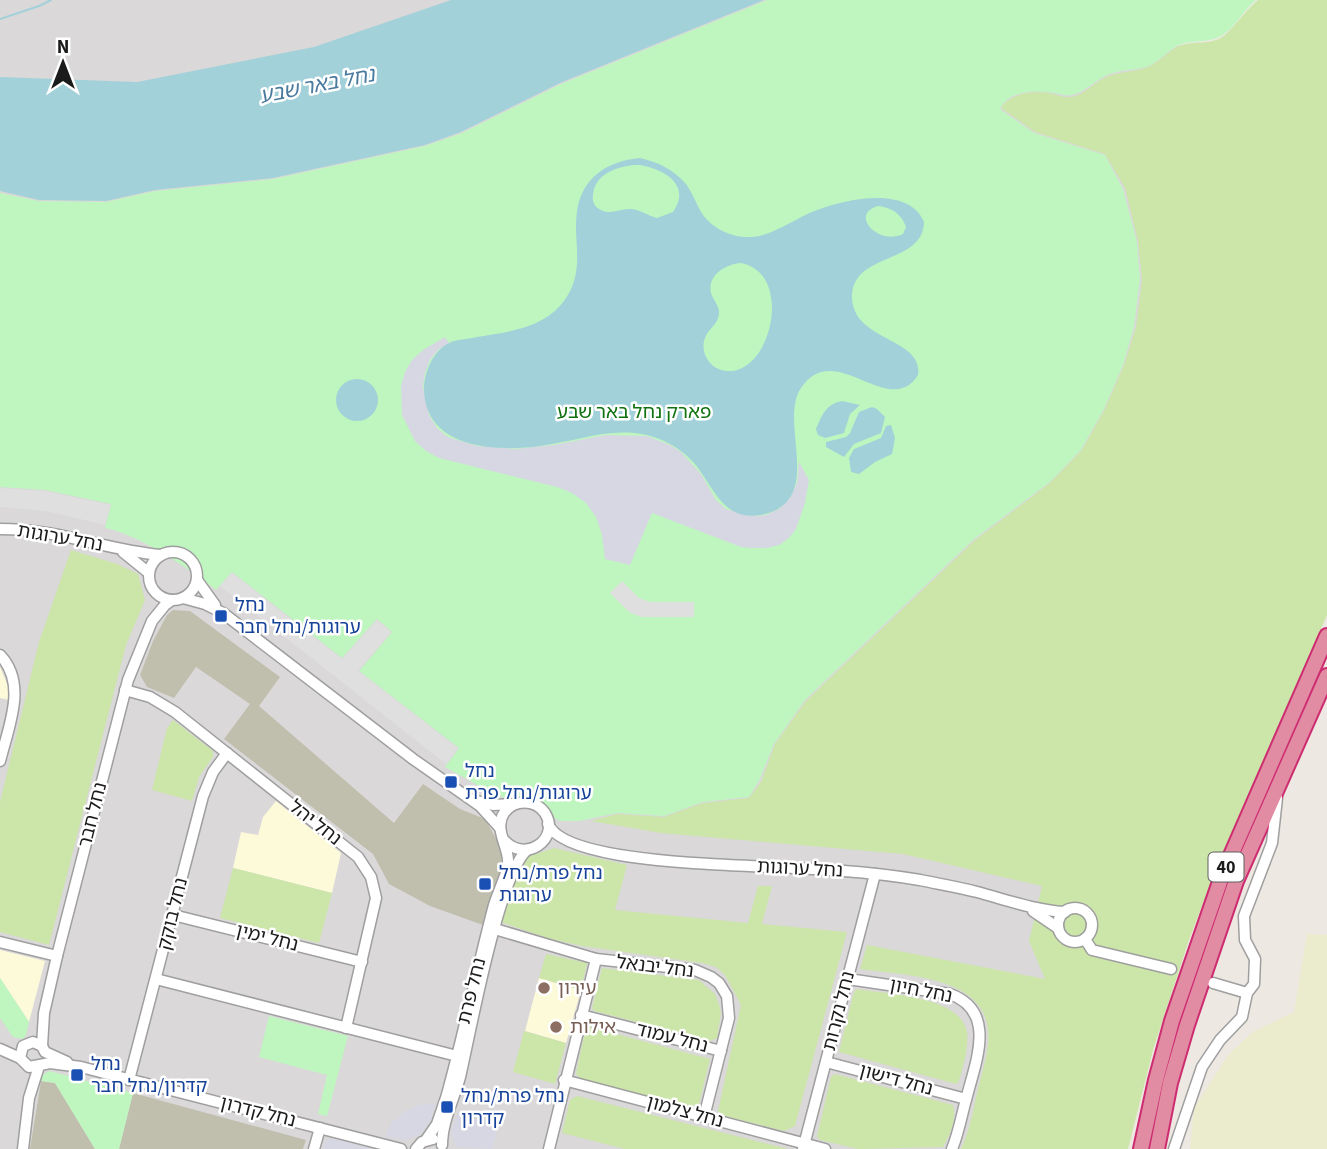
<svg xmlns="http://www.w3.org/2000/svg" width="1327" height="1149" font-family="'Source Sans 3','Noto Sans Hebrew',sans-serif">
<rect width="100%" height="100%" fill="#ede8e1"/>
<polygon fill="#dad8d9" points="0,0 1177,0 1192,355 1035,1149 0,1149"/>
<g fill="#fdfada">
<polygon points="0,667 9,688 9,700 0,698"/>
<polygon points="276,801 341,853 332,893 233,868 241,832 258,835 263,817"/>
<polygon points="0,950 45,961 29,1022 0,978"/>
<polygon points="539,978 581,990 566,1043 525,1031"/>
</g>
<g fill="#c0bfae">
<polygon points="173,610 190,611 280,677 259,706 394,823 423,784 460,809 485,819 502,849 501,868 483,925 430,906 389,884 373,854 224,739 250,704 196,667 174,698 147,687 140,675 153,641 167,615"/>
<polygon points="41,1081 55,1083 95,1149 30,1149"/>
<polygon points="133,1093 306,1140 303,1149 119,1149"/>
</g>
<polygon fill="#ebebcd" points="1307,934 1327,935 1327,1149 1190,1149 1194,1108 1228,1055 1253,1032 1294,1012"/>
<g fill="#cce5a9">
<path d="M1258,0H1327V615L1217,867L1189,940L1153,1050L1128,1149H961C971,1129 974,1103 980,1081C985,1063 991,1042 987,1023C976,975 899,975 860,969L867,945L1045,979L1029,941L1042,886L903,854L661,833L591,821L617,814L664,817L703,803L749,798L761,782L775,744L806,701L974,541L1050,483L1082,450L1105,409L1124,365L1136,327L1142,280L1138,241L1125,188L1105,154L1035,132L1001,108C1010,93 1033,91 1049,93C1055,94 1063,98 1070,97C1082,96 1092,85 1102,79C1117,71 1133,73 1148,67C1160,62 1168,51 1179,46C1194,40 1212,46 1225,35C1237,24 1246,10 1258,0Z"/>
<polygon points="71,550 117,564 138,574 145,600 126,645 49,945 0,932 0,802 39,642"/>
<polygon points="173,720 213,751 213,757 199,777 192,801 152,790 167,728"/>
<polygon points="554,848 627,865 615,910 748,923 758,886 772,886 762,924 847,932 795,1126 784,1131 721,1115 718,1111 741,1005 725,975 716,967 702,963 582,946 547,938 501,922 521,866 527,857"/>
<polygon points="233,868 332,893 319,943 220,918"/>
<polygon points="546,954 587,963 581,990 539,978"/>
<polygon points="602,968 699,980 715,994 719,1004 721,1013 717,1038 710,1041 594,1011 592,1008"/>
<path d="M856,989C886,994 961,996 967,1032C969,1048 963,1066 959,1081L956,1084L839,1052L853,995Z"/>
<polygon points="590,1027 710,1059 699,1104 690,1107 581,1079 576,1074 585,1031"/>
<polygon points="524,1031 566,1043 555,1084 513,1072"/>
<path d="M835,1074L953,1105C957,1119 950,1135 943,1147L858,1149L820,1140L817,1136L831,1077Z"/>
<polygon points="577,1096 788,1149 789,1149 625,1149 562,1133 570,1100"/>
</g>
<g fill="#bff6bf">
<path d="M767,0H1256C1244,10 1235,27 1223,35C1211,43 1195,40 1182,44C1170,48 1162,59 1151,65C1138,71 1123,69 1110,74C1096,79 1087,91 1072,95C1064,97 1055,92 1046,92C1030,90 1007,93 1000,109L1034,133L1105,155L1123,189L1137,242L1140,279L1134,327L1123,365L1104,409L1081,450L1050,482L973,540L805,700L774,744L759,781L749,797L703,802L664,816L617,813L579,821H561L488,791L445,767L459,748L359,671L392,632L377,619L342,658L232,572L216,590C188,568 140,535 105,528L111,504L45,490L0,487V193L39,201L106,202L155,191L273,179L425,146L462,133L561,84Z"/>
<polygon points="0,978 29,1022 26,1035 23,1039 13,1037 0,1018"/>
<polygon points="269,1016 348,1036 327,1116 318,1114 327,1075 259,1057"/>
<polygon points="49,1071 133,1093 119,1149 95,1149 55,1083 41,1081 43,1075"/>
</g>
<g fill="#dfdfdf">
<polygon points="0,488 45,491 111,505 105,525 46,511 0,507"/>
<polygon points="232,573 342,659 377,620 391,632 358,671 458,748 446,764 220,586"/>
<polygon points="622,581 639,598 650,602 694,602 694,617 641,617 629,612 610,593"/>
</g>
<g fill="#d6d7e2">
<polygon points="445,337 449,343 439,349 430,360 425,373 423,387 429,415 437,428 448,437 477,446 515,449 553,445 606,435 647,436 670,445 681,452 701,474 716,500 726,509 752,516 766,515 779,509 790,498 797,483 799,462 809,480 805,503 796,529 789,538 779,545 767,548 750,548 741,547 652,513 630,565 605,559 602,535 596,517 586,503 572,493 557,487 439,458 426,451 415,441 402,415 401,386 405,372 412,360 423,350"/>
<polygon points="436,1103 431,1120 420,1135 404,1140 385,1136 391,1123 406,1111 419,1105"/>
<polygon points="457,1114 499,1125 492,1149 456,1147 451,1134"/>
<polygon points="330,1139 334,1139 374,1149 323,1149 326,1140"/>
</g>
<g fill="#a3d1d9" fill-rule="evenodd">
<polygon points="451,0 764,0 560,83 461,132 425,145 273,178 155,190 106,201 39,200 0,191 0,77 137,82 314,47"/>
<path d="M640,158C658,162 673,169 686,184C692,192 696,203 701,212C712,229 732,238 752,237C775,235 795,218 817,210C846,199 909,185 924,222C923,266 850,251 852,299C855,342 924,338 918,375C889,421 835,337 801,388C778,422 825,499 765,514C723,524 715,488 694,463C679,446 657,435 634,433C603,430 572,442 540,446C496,452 426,449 424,390C424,372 433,350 451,342C459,339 469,339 477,337C514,331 553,327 571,289C583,263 573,238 577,211C582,177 608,161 640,158ZM640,165C664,169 692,185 673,212L657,218C649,216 641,210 631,209C621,208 609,216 599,209C594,206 592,201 593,195C595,172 621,165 640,165ZM878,206C891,207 902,214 906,227L903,234C878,246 849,214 878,206ZM741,263C794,273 772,374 727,371C710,370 698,351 706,336C709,329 716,325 718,318C722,308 714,302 711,293C707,275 726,264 741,263Z"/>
<circle cx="357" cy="400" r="21"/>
<path d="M842,401L860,405L850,414L844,433L825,438L818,435L816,429C822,415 826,404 842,401Z"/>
<polygon points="872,407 877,409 885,417 881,433 854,444 844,457 826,447 826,442 846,437 850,433 859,412"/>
<polygon points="891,425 895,438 892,454 875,462 859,474 851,472 849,458 854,449 881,438 886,426"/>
</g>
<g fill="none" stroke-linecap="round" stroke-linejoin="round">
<polyline stroke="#a3d1d9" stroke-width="2" points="0,19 39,6 51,0"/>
<g stroke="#9f9f9f" stroke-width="13">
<g id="minor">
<path d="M0,529C60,529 105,550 161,555"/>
<polyline points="123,552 149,573"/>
<circle cx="173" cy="576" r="24"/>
<polyline points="197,580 215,605"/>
<polyline points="183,598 205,604 223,613 413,759 480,806 500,828"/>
<path d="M0,655C28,684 8,728 0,761"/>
<polyline points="125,690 150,697 175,712 358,857 371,877 376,898 346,1028"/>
<polyline points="477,801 493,805 513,804"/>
<path d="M548,824C562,856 676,862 709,864C779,868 850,868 920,880C939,884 958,887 977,892C1007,900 1034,910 1065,912"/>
<circle cx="1075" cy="925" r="17"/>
<polyline points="1033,911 1058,928"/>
<polyline points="173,915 362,962"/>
<polyline points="495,929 596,959 695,970 711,977 719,983 727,996 729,1018 704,1117"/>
<polyline points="1085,939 1092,950 1171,969"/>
<polyline points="0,942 57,956"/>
<polyline points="156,979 457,1056"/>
<path d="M848,979L950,994C997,1011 976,1061 967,1096C962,1113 959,1132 952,1149"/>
<polyline points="1213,983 1247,993"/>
<polyline points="581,1015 721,1051"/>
<polyline points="42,1046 44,1013 57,956 128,680 152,621 165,605 172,600"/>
<polyline points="0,1049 20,1058 29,1067 50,1063 81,1067 401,1149"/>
<polyline points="20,1058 23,1046 33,1042 42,1046 45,1052 67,1062"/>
<polyline points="826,1062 966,1099"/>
<polyline points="129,1080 203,796 213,772 227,753"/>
<polyline points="564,1080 825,1149"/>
<path d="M426,1140L437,1124L446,1098C464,1034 477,969 494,905C498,893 503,882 507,870C513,850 492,831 504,813C514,799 535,799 545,813C561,839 525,864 504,840"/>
<path d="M442,1145C442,1122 454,1099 460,1077C470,1034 499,874 527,850"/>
<polyline points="23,1149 29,1098 39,1066"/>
<polyline points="314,1149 320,1128"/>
<polyline points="416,1149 422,1142 433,1139"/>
<polyline points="549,1149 596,959"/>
<polyline points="803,1149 875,874"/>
<polyline points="1174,1149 1202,1067 1220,1040 1242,1017 1247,993 1254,984 1255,959 1245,940 1244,916 1272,843 1277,798"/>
</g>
</g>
<g stroke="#cd2c71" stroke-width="18">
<g id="highway">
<polyline points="1141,1149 1156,1080 1172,1021 1222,876 1327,636"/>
<polyline points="1157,1149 1170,1083 1187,1025 1236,881 1327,676"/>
</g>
</g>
<use href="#minor" stroke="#fff" stroke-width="10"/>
<use href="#highway" stroke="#e18ca3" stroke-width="14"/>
</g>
<g fill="#1a4fb4" stroke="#fff" stroke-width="2.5">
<rect x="214" y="609" width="14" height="14" rx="3.5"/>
<rect x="444" y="775" width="14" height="14" rx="3.5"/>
<rect x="478" y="877" width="14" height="14" rx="3.5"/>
<rect x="70" y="1068" width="14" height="14" rx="3.5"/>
<rect x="440" y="1100" width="14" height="14" rx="3.5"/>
</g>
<g fill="#8d6e63" stroke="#fff" stroke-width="2.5">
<circle cx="544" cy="988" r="7"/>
<circle cx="556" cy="1027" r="7"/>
</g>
<g text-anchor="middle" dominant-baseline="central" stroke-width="5" stroke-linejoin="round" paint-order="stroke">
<rect fill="#fff" stroke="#5f5f5f" stroke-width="2" x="1208.5" y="852.5" width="35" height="29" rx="5"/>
<g font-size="18" font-weight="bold" fill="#1b1b1b">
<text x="1226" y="867">40</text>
</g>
<g font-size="19" fill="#107310" stroke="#fff">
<text x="634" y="412">פארק נחל באר שבע</text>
</g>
<g font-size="19" fill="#1b1b1b" stroke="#fff">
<text transform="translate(60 538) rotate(10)">נחל ערוגות</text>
<text transform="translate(93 815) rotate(-76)">נחל חבר</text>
<text transform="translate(315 823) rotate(38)">נחל יהל</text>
<text transform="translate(800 869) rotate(3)">נחל ערוגות</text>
<text transform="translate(173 914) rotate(-76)">נחל בוקק</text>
<text transform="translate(267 938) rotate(14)">נחל ימין</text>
<text transform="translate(655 967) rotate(7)">נחל יבנאל</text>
<text transform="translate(472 991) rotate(-76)">נחל פרת</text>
<text transform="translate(921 991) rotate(11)">נחל חיון</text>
<text transform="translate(839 1011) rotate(-76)">נחל נקרות</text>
<text transform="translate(672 1038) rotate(14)">נחל עמוד</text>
<text transform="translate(896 1080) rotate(15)">נחל דישון</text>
<text transform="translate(258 1112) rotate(14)">נחל קדרון</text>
<text transform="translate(685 1112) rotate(15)">נחל צלמון</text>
</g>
<g font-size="19" fill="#164399" stroke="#fff" text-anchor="start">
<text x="235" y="605">נחל<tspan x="235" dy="22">ערוגות/נחל חבר</tspan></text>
<text x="465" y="771">נחל<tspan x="465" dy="22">ערוגות/נחל פרת</tspan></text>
<text x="499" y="873">נחל פרת/נחל<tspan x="499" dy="22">ערוגות</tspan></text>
<text x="91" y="1064">נחל<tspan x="91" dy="22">קדרון/נחל חבר</tspan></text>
<text x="461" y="1096">נחל פרת/נחל<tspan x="461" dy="22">קדרון</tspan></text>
</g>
<g font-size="19" fill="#785e54" stroke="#fff" text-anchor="start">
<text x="558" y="988">עירון</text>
<text x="570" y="1027">אילות</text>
</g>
<g font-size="21" font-style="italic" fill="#4a7b9f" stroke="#fff">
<text transform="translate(317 85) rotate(-11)">נחל באר שבע</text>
</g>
</g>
<g transform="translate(63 63)" stroke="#ffffff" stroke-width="5" paint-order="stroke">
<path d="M0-5L12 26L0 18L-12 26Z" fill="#1b1b1b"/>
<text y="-10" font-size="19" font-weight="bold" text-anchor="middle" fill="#1b1b1b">N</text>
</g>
</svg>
